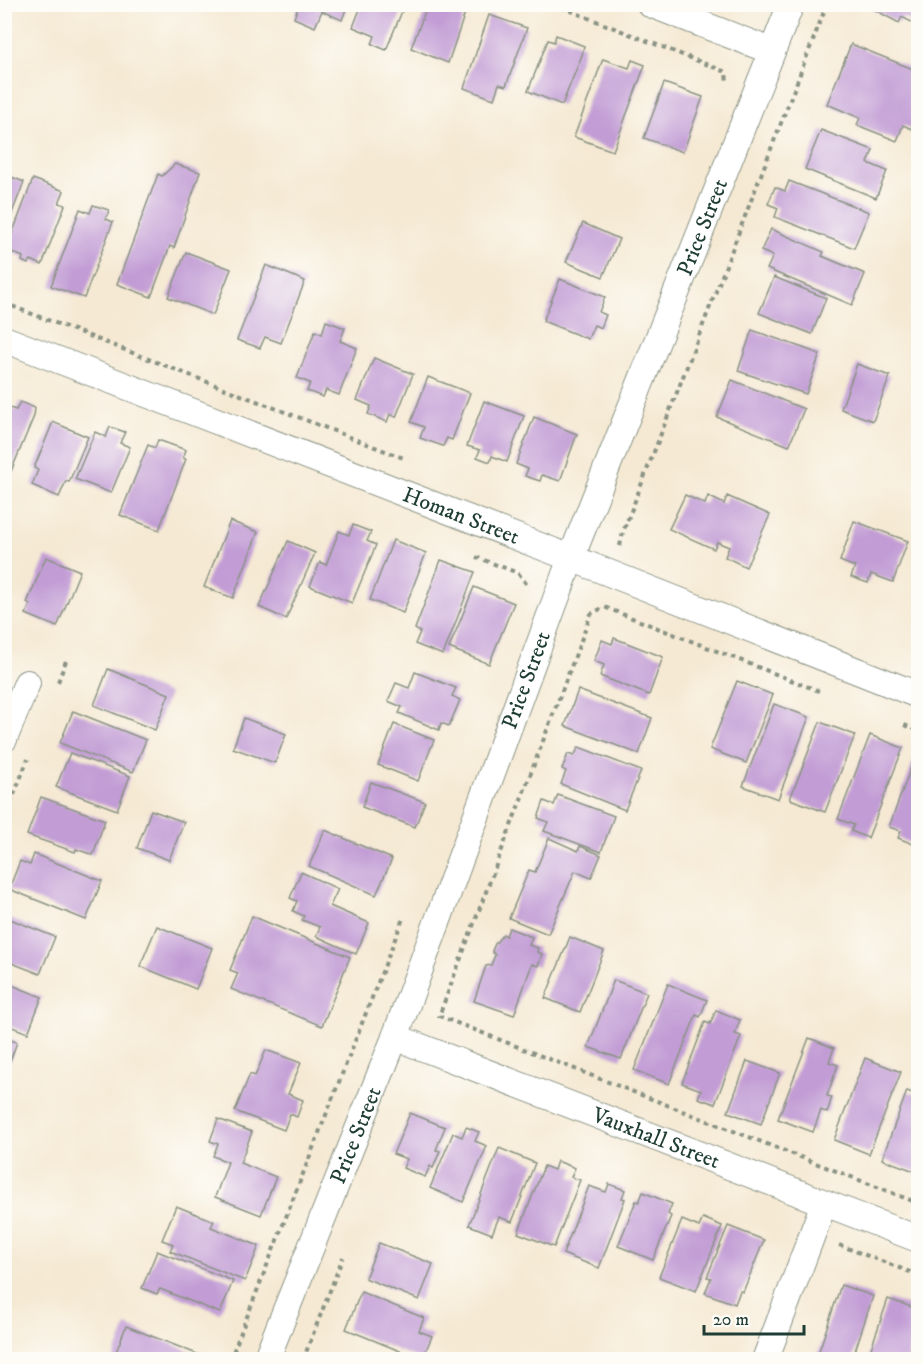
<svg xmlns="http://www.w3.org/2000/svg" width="923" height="1364" font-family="'IM FELL DW Pica',serif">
<rect width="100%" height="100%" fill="#fdfcf7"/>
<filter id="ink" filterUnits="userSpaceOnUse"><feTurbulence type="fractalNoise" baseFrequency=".0167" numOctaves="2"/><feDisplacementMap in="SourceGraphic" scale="12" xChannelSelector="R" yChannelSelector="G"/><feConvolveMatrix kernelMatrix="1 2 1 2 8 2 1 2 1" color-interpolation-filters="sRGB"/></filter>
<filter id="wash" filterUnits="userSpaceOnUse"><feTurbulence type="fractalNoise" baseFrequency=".008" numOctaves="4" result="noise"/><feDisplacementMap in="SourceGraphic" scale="24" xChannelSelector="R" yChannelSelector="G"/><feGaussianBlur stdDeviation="1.35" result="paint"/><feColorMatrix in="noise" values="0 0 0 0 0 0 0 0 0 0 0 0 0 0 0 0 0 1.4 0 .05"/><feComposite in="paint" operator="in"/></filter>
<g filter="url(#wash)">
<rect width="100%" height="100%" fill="#f5e9d3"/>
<g id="blocks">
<g fill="#c29dd5">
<polygon points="299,4 348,4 342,20 322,11 315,27 294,18"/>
<polygon points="362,4 405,4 386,50 372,44 375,36 353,27"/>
<polygon points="428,4 468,4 448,63 411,48"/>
<polygon points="864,4 918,4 918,18 915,24 902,17 899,23"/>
<polygon points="489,15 527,28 506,86 499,84 494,99 464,88"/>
<polygon points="556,35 584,46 582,55 562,105 528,91 548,40 554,42"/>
<polygon points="851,44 918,71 918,113 912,129 903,125 897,141 857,125 860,118 827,104"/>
<polygon points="603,59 629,68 632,60 645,65 613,151 574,137"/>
<polygon points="664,83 703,97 683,152 644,138"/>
<polygon points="821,130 873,150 868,163 887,171 876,198 805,169"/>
<polygon points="175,164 200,172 174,248 170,246 151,297 117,284 158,174 162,176"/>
<polygon points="4,174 24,182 5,231 4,231"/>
<polygon points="33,179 64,191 59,203 65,205 42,265 31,260 28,264 22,261 23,257 6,250"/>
<polygon points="789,181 869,212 854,248 775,217 778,208 768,204 775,187 785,191"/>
<polygon points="93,205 109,210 106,219 113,222 84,298 51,286 80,209 90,213"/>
<polygon points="583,223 619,239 603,277 566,262"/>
<polygon points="771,229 824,252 822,256 865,274 852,305 767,269 773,256 761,251"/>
<polygon points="186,252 231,269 213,315 168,297"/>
<polygon points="266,265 305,281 281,343 265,337 260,348 237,340"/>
<polygon points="774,277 826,298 812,334 759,313"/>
<polygon points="560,279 605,297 599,312 606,315 601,328 594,325 588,339 543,321"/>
<polygon points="326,321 345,328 340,341 357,348 339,395 326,390 323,397 307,391 310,383 297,378 315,331 322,334"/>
<polygon points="752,330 820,354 806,394 738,371"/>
<polygon points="374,358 413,374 396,417 390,414 387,422 368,414 371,406 357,400"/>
<polygon points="857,364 890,376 873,421 841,409"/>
<polygon points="428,377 470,393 452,440 447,438 443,446 420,438 424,427 411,422"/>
<polygon points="732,380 804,409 789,446 717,417"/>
<polygon points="484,401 524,416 507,462 492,456 490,462 477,457 480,450 467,446"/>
<polygon points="20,402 35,408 34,416 7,481 4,480 4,406 16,410"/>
<polygon points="534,417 577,434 560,481 542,475 540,481 525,476 528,469 516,464"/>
<polygon points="53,422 88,437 69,482 66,481 59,497 32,485 38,470 34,468"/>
<polygon points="110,427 125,432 120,443 130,447 111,493 75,479 95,432 106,437"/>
<polygon points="158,440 186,450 183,458 186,459 159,530 120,515 148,445 155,448"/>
<polygon points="685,495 705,504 708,496 724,504 727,496 770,515 746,567 725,557 729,547 717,542 714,549 669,529"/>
<polygon points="230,521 258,532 233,598 204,587"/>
<polygon points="854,521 908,541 893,582 871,574 868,583 851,577 855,567 840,561"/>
<polygon points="353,525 371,532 367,541 376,545 352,603 310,586 320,562 326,565 339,531 349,535"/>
<polygon points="393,540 426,553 403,613 370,600"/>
<polygon points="288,541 315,553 286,619 259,607"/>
<polygon points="46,557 80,571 57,627 26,614 30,605 27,603"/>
<polygon points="441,560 475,572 443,655 415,644 420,632 415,629"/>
<polygon points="474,587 514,603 489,664 449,648"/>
<polygon points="614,638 663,657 649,695 600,676 604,665 594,661 602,640 612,644"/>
<polygon points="108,669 169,694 155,730 94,705"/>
<polygon points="415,672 456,688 452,696 460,700 449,726 441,723 439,730 399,713 402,707 388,701 396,683 409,688"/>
<polygon points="737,681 773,695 746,763 710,749"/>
<polygon points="578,690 652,718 639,754 565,726"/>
<polygon points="774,704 809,717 778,799 743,786"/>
<polygon points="73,711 146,740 133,772 60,743"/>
<polygon points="244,718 286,734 275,763 233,748"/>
<polygon points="820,722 855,735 825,812 790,799"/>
<polygon points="394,724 434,740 418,781 378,765"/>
<polygon points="870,735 903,748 868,838 851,831 854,825 838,819"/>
<polygon points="579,747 641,771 625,810 561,784 566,771 562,769 568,754 574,756"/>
<polygon points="70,753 130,776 117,810 56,787"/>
<polygon points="913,762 918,764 918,846 898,838 901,831 889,827"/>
<polygon points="371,782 425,802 415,827 362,807"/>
<polygon points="558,795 614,816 601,852 544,831 548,822 538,818 544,801 554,805"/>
<polygon points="41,797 105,820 93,855 76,849 75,852 27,835"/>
<polygon points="151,810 184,822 169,860 137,848"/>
<polygon points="325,830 392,859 376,895 309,866"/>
<polygon points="549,838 578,851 580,846 601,855 591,878 575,871 548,934 509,918 529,870 535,872"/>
<polygon points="34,854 102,881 86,920 9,889 20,861 30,865"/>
<polygon points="301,872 338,889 330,906 369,923 356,954 316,936 320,927 302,920 304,916 293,911 297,901 290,898"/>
<polygon points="252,916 350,957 322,1026 231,989 238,973 230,970"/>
<polygon points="10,919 55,937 40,974 4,960 4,931"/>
<polygon points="157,926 212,948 196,989 140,966"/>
<polygon points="509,928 532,937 529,945 538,948 537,952 542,954 538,966 532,964 514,1015 474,1001 486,966 491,965 495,955 492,951 495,944 503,934 506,936"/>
<polygon points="570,937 604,951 580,1012 545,998"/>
<polygon points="614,980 647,993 621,1059 588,1047"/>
<polygon points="4,982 42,997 28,1033 4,1024"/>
<polygon points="668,984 707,1000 700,1017 696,1015 669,1084 634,1070"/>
<polygon points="716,1010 740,1020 735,1034 741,1036 715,1104 698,1098 701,1090 682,1083 705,1022 710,1024"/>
<polygon points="4,1038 17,1042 5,1075 4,1075"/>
<polygon points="809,1038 834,1048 829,1062 838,1065 827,1096 832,1097 827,1113 821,1110 813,1132 778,1119"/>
<polygon points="266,1050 301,1063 288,1094 303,1100 297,1117 290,1114 284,1130 235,1111 250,1074 255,1076"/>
<polygon points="865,1058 901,1072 869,1154 834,1140"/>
<polygon points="747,1061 780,1073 761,1124 728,1112"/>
<polygon points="918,1085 918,1168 917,1172 882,1159 907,1091 915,1094"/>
<polygon points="410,1113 445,1127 436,1150 440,1151 433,1168 430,1166 425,1177 403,1168 407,1159 393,1154"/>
<polygon points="218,1119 252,1132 240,1163 276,1177 261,1215 215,1197 228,1162 213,1156 218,1144 210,1141"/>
<polygon points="466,1127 479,1132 475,1141 487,1146 463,1202 430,1188 453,1133 462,1137"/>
<polygon points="499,1148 535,1163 512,1222 499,1217 492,1234 469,1225"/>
<polygon points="557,1161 575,1168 571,1177 580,1180 554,1247 518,1233 544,1166 554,1170"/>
<polygon points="609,1184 625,1190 622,1198 625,1199 599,1268 563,1254 589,1186 606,1192"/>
<polygon points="643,1192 672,1204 668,1214 671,1216 653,1260 618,1246 636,1201 639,1202"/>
<polygon points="176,1206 214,1221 211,1227 259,1246 245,1281 170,1251 173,1244 162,1240"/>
<polygon points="703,1218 722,1226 696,1291 659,1277 682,1220 699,1227"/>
<polygon points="728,1226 764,1240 743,1292 740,1291 735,1304 705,1293 711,1278 707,1277"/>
<polygon points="379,1243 433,1264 419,1300 365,1278"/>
<polygon points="157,1251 233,1281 220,1313 160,1289 157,1294 142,1288"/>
<polygon points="841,1285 873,1296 852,1360 816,1360"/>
<polygon points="361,1292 424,1318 419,1331 432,1336 422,1360 346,1329"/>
<polygon points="888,1299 918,1309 918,1325 907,1360 867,1360"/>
<polygon points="126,1326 202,1356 200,1360 113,1360"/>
<polygon points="918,1335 918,1360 909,1360"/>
</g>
</g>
</g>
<g filter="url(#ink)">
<use href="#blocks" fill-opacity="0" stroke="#8a9384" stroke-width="1.5"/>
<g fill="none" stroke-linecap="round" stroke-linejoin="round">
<g stroke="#8a9384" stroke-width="28">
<g id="street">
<polyline points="650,4 771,51"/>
<path id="s1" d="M4,339L571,558L918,695"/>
<polyline points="4,739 27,683"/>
<path id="s2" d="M395,1037L918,1239"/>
<path id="s3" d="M266,1360L395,1037L571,558L791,4"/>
<polyline points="765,1360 824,1203"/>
</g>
</g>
<g stroke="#8a9384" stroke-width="4" stroke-dasharray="4.5 4.5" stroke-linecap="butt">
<polyline points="553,4 726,72 727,83"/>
<polyline points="4,303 406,459"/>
<polyline points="620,546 623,532 827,4"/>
<polyline points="476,557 518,573 528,586"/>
<polyline points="58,682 67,658"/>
<polyline points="819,691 604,607 591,614 439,1016 918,1203"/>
<polyline points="904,725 918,730"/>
<polyline points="4,820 28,759"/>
<polyline points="839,1245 918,1275"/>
<polyline points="230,1360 404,916"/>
<polyline points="303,1360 343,1257"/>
</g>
<use href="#street" stroke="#fff" stroke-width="26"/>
</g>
</g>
<g text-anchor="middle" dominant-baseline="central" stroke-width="4.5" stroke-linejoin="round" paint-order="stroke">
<g font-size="22" fill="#1f3d34" stroke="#fdfcf7">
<text stroke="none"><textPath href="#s3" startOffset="1214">Price Street</textPath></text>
<text stroke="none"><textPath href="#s1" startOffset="490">Homan Street</textPath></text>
<text stroke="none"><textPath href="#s3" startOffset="728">Price Street</textPath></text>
<text stroke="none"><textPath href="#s3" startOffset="242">Price Street</textPath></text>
<text stroke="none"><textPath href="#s2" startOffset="280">Vauxhall Street</textPath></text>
</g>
</g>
<rect width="923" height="1364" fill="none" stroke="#fdfcf7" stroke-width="24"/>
<path d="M704 1325v9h100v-9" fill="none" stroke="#1f3d34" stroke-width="3"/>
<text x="713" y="1325" font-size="18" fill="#1f3d34" stroke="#fdfcf7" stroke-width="4.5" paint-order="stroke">20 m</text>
</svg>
